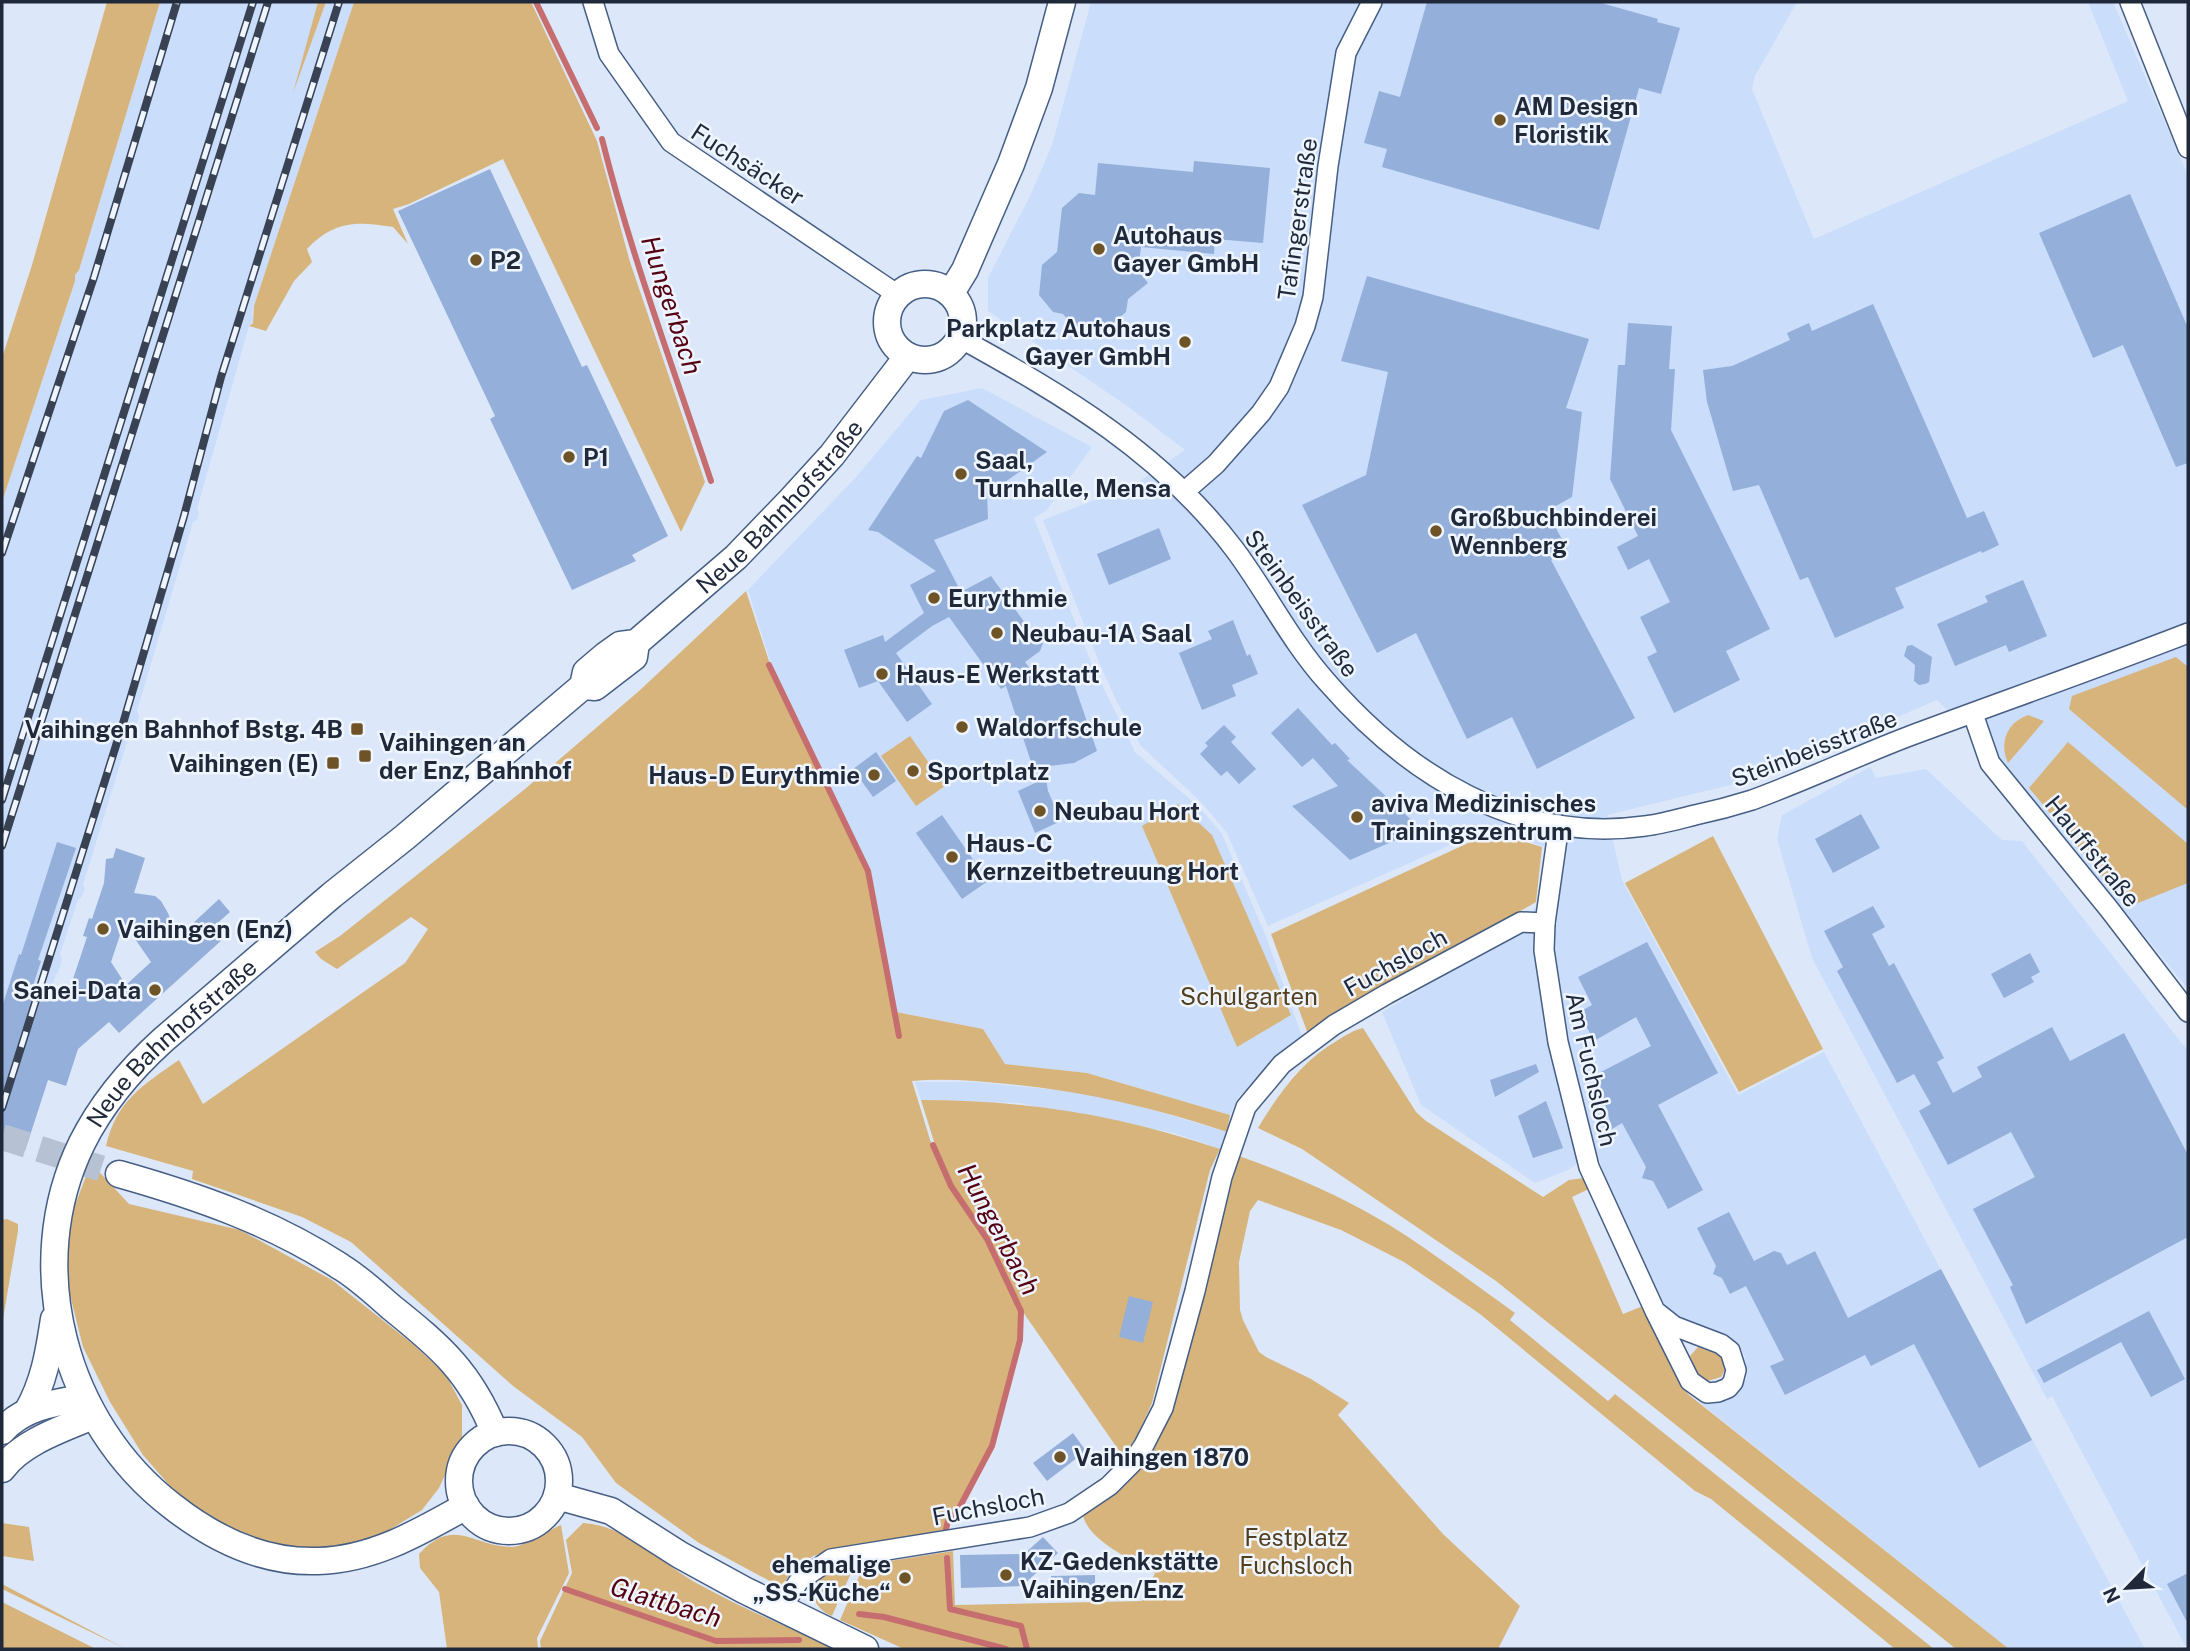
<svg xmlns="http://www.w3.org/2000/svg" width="2190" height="1651" font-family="'Public Sans',sans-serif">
<rect width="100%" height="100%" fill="#dce8fa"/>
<g fill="#caddfb">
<polygon points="160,2 318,2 301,70 326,2 354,2 254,306 252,314 254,319 249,326 197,509 199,514 197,520 193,522 137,711 139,716 136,727 131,729 83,885 85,889 81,898 78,900 60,954 62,959 58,973 56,974 47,1003 42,1028 2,1153 2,502 75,281 75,275 79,270"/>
<polygon points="1091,2 1797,2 1755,76 1752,89 1814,239 2128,101 2088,2 2113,2 2188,176 2188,989 2007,768 1937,700 1751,780 1607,815 1622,880 1738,1095 1824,1052 2145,1649 2009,1649 1698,1401 1715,1404 1735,1396 1747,1378 1745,1357 1738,1344 1726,1334 1691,1322 1672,1313 1665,1306 1607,1181 1596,1151 1568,1170 1535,1183 1421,1105 1382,1012 1520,931 1538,903 1546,847 1486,829 1268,926 1227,833 1202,803 1141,746 1116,700 1098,660 1043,520 1136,484 1185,450 1130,408 988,311 988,278 1031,194 1052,145"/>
<polygon points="982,388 1092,447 1046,511 1034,518 1090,660 1135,752 1199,807 1222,834 1265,934 1302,1036 1300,1042 1238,1097 1230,1115 1087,1073 1005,1064 983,1029 896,1012 870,870 771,664 748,590 856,477 921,400"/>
<polygon points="1870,767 1876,778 1926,769 2002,840 2022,841 2188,1051 2188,1643 2185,1645 2052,1396 2047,1399 1812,958 1777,839 1782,815"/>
<polygon points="915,1082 975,1082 1077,1092 1133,1104 1227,1132 1220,1149 1174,1133 1019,1103 921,1100"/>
</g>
<g fill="#d7b47c">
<polygon points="107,2 160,2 79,270 75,275 75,281 2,502 2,358 32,265"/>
<polygon points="318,2 326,2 293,93"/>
<path d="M354,2H531L597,141L630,262L705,482L681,532L503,159L409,204L393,209L408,244L393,227C356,221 334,221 307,249L312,262L294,281L266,331L249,326L253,323L254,306Z"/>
<path d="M746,591L770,664L869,870L896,1012L983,1029L1005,1064L1087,1073L1230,1115L1227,1132C1155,1108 1083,1091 1008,1084C977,1081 944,1078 912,1081L932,1146L950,1187L985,1240L1020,1311L1019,1340L990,1446L955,1511L946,1520L944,1531L845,1547L813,1556L790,1574L781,1587L699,1543L616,1483L582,1437L513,1386L351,1242L302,1217L192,1179L193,1171L106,1146C116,1101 143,1085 179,1060L203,1104L405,963L428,929L411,917L337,969L321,959L315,952L340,936L525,789L639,691Z"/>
<polygon points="2176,657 2188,667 2188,810 2069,709 2072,696"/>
<path d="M2028,715L2044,721L2008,763C1999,743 2006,723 2028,715Z"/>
<polygon points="910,736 945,786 916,806 881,756"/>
<polygon points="2068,742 2188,844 2188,883 2128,907 2029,788"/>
<polygon points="1178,804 1212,835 1291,1015 1237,1047 1142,826"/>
<polygon points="1492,832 1542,847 1536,902 1308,1034 1271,934"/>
<polygon points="1713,836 1823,1049 1739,1092 1625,883"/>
<path d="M1363,1028L1416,1112L1426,1121L1543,1197L1569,1180L1584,1178L1591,1188L1572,1197L1623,1314L1643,1306L1682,1387L1689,1395L2009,1649H1956L1496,1281L1302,1149L1258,1128C1279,1093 1302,1061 1338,1040C1346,1035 1354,1030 1363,1028Z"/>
<path d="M921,1100C1026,1100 1120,1115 1220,1149L1210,1170L1152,1403L1136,1438L1122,1455L1023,1312L988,1239L952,1185L935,1145Z"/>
<path d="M1239,1156C1292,1175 1343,1197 1391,1226C1434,1253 1474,1284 1515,1313L1510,1320L1608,1401L1615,1394L1934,1649H1895L1711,1499L1695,1491L1480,1314L1404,1262L1341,1230L1258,1200L1250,1211L1239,1262L1240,1310L1243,1320L1259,1352L1266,1357L1311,1379L1349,1403L1338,1415L1443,1534L1520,1606L1498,1649H904L840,1620L864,1565L953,1551L955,1605L1142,1601L1155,1573C1133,1560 1088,1541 1083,1515L1106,1500L1128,1481L1161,1433L1181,1370Z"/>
<polygon points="91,1163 129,1204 240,1230 332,1280 414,1345 446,1375 462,1405 462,1438 439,1488 422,1510 386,1532 358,1543 311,1550 256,1543 201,1512 170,1486 143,1455 110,1402 83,1347 69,1291 67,1255 72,1213"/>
<polygon points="7,1219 18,1224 18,1231 2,1325 2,1220"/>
<polygon points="1698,1347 1721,1355 1725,1370 1721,1377 1708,1381 1697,1373 1690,1356"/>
<polygon points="2,1523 29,1527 34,1561 2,1556"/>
<path d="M583,1523C629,1526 661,1564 700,1585C744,1609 791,1629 837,1649H541L540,1641L572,1573L566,1540Z"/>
<path d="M561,1525L569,1573L537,1638L538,1649H447L439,1592L420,1568L419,1554C454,1516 472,1546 511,1547C522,1548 549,1530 561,1525Z"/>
<path d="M855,1564L832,1616C811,1608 803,1580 828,1570C836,1566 847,1566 855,1564Z"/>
<polygon points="2,1584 126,1649 2,1589"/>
<polygon points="2,1602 96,1649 2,1649"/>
</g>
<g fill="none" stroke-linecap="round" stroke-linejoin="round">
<g stroke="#c66d6f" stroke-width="6">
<polyline points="536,2 597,128"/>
<path d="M602,139C631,255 673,367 711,481"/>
<polyline points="769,665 868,871 899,1036"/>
<polyline points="933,1145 951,1186 987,1239 1021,1311 1020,1340 992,1446 957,1512 948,1521 946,1529"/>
<polyline points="947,1558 950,1609 1021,1626 1027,1649"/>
<polyline points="565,1589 716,1641 799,1640"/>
<polyline points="859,1614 884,1617 1006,1649"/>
</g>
</g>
<g fill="#94afd9" fill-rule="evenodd">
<polygon points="1427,2 1598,2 1658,19 1657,22 1680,28 1661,94 1639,88 1599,230 1382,167 1387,149 1364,143 1379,91 1400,97"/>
<polygon points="1194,161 1270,168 1263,243 1215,239 1214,254 1141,247 1138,271 1148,283 1128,299 1126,312 1106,329 1073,326 1063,314 1053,312 1039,295 1042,265 1057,252 1062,208 1079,193 1095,195 1098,163 1193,172"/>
<polygon points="490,169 582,367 587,365 668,536 632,555 636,561 572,590 490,419 495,416 398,211"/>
<polygon points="2130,194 2188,328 2188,463 2176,467 2123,345 2093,358 2039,233"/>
<polygon points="1367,276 1589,339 1566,408 1582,412 1572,497 1547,511 1568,551 1551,560 1635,718 1537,769 1512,717 1467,739 1416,633 1377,653 1302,505 1366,475 1388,372 1341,361"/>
<polygon points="1873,304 1967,518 1984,511 1999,545 1982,553 1981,551 1895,588 1904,608 1835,638 1808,577 1800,580 1759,485 1733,491 1707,402 1703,370 1732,366 1790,340 1787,333 1809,323 1812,331"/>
<polygon points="1628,323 1672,326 1669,369 1675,369 1671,430 1770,629 1726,651 1740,680 1674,713 1647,657 1657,652 1640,617 1670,602 1649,559 1628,570 1617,547 1638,536 1610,479 1618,365 1625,365"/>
<polygon points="968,400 1047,452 987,495 988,519 934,540 961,592 991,576 1025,623 1043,643 1040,651 1025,662 1044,687 1073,681 1097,751 1074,763 1033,768 1006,686 1001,689 949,617 932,626 896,653 932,704 907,722 878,681 859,688 844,650 883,635 885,642 924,613 910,585 936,571 878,532 868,530 917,456 921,458 944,411"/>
<polygon points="1159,528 1171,559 1109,585 1097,554"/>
<polygon points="2023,580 2047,636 2009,652 2006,645 1955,666 1937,624 1988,602 1985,596"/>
<polygon points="1233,620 1247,656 1250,654 1258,674 1232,685 1236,696 1202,710 1179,653 1212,639 1208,631"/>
<polygon points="1912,645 1932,657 1929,682 1925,684 1919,685 1914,681 1915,665 1904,656 1907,646"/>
<polygon points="1298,708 1332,745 1335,743 1350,759 1347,760 1421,829 1350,860 1292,806 1338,786 1313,758 1302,767 1271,733"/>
<polygon points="1224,725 1236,737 1231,742 1256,769 1239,784 1227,771 1221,776 1200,754 1208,746 1205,743"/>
<polygon points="876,752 896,781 873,797 853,769"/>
<polygon points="1046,778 1048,791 1061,821 1035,833 1018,791"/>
<polygon points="1861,814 1880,848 1833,873 1815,839"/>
<polygon points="942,815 988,881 962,899 916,833"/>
<path d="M57,842L76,848L38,960L41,961L32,989L66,1000L87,937L83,936L89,918L92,919L104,883L106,859L113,858L116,848L145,858L134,893L155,896L161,901L168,913L177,938L219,899L230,912L213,927L223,939L119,1033L109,1022L78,1049L66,1086L48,1080L25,1151L2,1147V1007L19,954L21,955ZM124,923L151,962L126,985L111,962Z"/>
<polygon points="1873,906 1885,927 1872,934 1889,966 1894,963 1944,1058 1937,1062 1953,1093 1982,1077 1977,1067 2052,1027 2070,1061 2124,1033 2188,1155 2188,1237 2026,1324 2010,1287 2013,1285 1973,1209 2035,1177 2011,1132 1948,1165 1919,1111 1931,1104 1914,1074 1897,1083 1837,971 1843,967 1824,931"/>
<polygon points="1647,942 1718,1073 1658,1105 1703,1190 1668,1209 1653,1181 1642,1178 1646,1167 1622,1123 1612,1129 1597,1074 1651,1046 1636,1017 1594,1041 1579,1012 1592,1005 1578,977"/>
<polygon points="2030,953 2040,972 2031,977 2034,982 2004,998 1991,974"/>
<polygon points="1536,1064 1539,1072 1495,1097 1490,1080"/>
<polygon points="1546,1101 1563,1148 1533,1158 1518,1116"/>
<polygon points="1729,1212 1754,1261 1774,1251 1781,1253 1787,1265 1815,1251 1848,1318 1941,1269 2032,1440 1979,1468 1914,1344 1871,1366 1865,1355 1785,1395 1770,1366 1784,1360 1746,1286 1730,1294 1722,1278 1713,1274 1716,1266 1697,1228"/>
<polygon points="1129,1296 1153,1302 1143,1343 1119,1337"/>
<polygon points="2149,1311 2185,1379 2151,1397 2121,1342 2044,1383 2037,1370"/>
<polygon points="1073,1433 1086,1451 1047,1481 1033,1463"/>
<polygon points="1043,1537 1058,1553 1022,1586 961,1588 960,1555 1024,1554"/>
<polygon points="2188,1573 2188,1624 2167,1584"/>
<polygon points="1095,1575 1095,1595 1051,1596 1051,1576"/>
</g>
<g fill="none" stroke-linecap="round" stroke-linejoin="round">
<polyline stroke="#b6c2d4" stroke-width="26" stroke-dasharray="26 13" stroke-linecap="butt" points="2,1137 119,1174"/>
<g stroke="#465e84" stroke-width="22">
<g id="street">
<polyline points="593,2 609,54 671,142 898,295"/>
<polyline points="2130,2 2188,148"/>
<path d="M960,338C1065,396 1162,453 1235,550C1267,593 1291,642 1327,682C1408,775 1517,844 1645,826C1662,824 1679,819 1695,815C1714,811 1733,806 1752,800C1804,781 1855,757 1907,737C2001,702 2095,669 2188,633"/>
<polyline points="1185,491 1216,464 1261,413 1279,387 1305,326 1313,297 1328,166 1346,53 1372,2"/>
<polyline points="1973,714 1990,763 2109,909 2188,1012"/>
<polyline points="1559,825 1545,923 1544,950 1558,1042 1589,1167 1655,1311 1690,1381 1707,1393 1718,1392 1728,1388 1733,1382 1736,1370 1730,1351 1721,1344 1674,1326 1655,1311"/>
<polyline points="781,1608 799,1581 831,1559 1030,1527 1069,1513 1109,1486 1132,1463 1144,1445 1163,1408 1195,1291 1222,1177 1246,1107 1282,1064 1334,1025 1387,994 1521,922 1545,923"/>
</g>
</g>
<g stroke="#465e84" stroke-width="29">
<g id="secondary">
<circle cx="925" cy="322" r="38"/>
<polyline points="951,293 965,270 1011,164 1039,88 1062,2"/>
<polyline points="585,686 595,687 634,657 636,643"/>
<path d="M119,1174C197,1196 272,1222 341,1267C359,1278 375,1293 391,1307C441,1347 470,1372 495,1433"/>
<path d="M27,1412C44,1383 49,1352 54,1319"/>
<path d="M2,1431C23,1407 53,1403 83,1398"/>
<circle cx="509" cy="1481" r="50"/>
<path d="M2,1469C22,1442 62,1429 93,1416"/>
<polyline points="557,1496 611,1511 680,1555 744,1590 865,1649"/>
<path id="s1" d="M466,1506C420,1532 372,1560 318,1561C263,1563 214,1539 172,1506C65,1424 21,1267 82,1143C102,1103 130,1070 163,1040L332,895L405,837L583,686L586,672L606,655L620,645L636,643L736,557L791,500L832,455L908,356"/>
</g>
</g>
<use href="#street" stroke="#fff" stroke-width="19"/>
<use href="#secondary" stroke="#fff" stroke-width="26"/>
<g stroke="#384253" stroke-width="8">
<g id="rail">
<polyline points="2,553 94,277 177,2"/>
<polyline points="2,800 253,2"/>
<polyline points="2,846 268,2"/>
<polyline points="2,1108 124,720 184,516 221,377 339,2"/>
</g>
</g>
<use href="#rail" stroke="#eff5fe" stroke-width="5" stroke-dasharray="16" stroke-linecap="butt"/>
</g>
<g fill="#6d5325" stroke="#eff5fe" stroke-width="2.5">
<circle cx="1500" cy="120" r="7"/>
<circle cx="1099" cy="249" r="7"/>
<circle cx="476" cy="260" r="7"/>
<circle cx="1185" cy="342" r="7"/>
<circle cx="569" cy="457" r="7"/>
<circle cx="961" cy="474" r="7"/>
<circle cx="1436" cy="531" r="7"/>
<circle cx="934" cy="598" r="7"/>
<circle cx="997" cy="633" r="7"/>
<circle cx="882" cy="674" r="7"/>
<circle cx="962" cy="727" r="7"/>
<rect x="350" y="722" width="14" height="14" rx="3.5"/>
<rect x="358" y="749" width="14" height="14" rx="3.5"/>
<rect x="326" y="756" width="14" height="14" rx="3.5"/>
<circle cx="913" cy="771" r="7"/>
<circle cx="874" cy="775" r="7"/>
<circle cx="1040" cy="811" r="7"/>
<circle cx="1357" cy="817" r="7"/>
<circle cx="952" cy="857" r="7"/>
<circle cx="103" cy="929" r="7"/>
<circle cx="155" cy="990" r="7"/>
<circle cx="1060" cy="1457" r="7"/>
<circle cx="1006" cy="1575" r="7"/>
<circle cx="905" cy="1578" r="7"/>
</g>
<g text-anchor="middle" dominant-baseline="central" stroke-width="5" stroke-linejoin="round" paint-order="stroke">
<g font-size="24" font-weight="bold" fill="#1f293a" stroke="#eff5fe" text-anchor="start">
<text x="1514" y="106">AM Design<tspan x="1514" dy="28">Floristik</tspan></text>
<text x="1113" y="235">Autohaus<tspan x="1113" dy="28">Gayer GmbH</tspan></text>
<text x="490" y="260">P2</text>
<text x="1171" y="328" text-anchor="end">Parkplatz Autohaus<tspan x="1171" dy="28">Gayer GmbH</tspan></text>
<text x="583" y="457">P1</text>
<text x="975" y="460">Saal,<tspan x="975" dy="28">Turnhalle, Mensa</tspan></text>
<text x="1450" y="517">Großbuchbinderei<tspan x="1450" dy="28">Wennberg</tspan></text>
<text x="948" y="598">Eurythmie</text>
<text x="1011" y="633">Neubau-1A Saal</text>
<text x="896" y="674">Haus-E Werkstatt</text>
<text x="976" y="727">Waldorfschule</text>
<text x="343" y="729" text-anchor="end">Vaihingen Bahnhof Bstg. 4B</text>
<text x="379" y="742">Vaihingen an<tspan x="379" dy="28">der Enz, Bahnhof</tspan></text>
<text x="319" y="763" text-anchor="end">Vaihingen (E)</text>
<text x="927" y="771">Sportplatz</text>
<text x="860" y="775" text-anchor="end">Haus-D Eurythmie</text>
<text x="1371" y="803">aviva Medizinisches<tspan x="1371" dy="28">Trainingszentrum</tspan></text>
<text x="1054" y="811">Neubau Hort</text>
<text x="966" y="843">Haus-C<tspan x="966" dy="28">Kernzeitbetreuung Hort</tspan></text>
<text x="117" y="929">Vaihingen (Enz)</text>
<text x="141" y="990" text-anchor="end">Sanei-Data</text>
<text x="1074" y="1457">Vaihingen 1870</text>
<text x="1020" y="1561">KZ-Gedenkstätte<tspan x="1020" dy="28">Vaihingen/Enz</tspan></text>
<text x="891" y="1564" text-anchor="end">ehemalige<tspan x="891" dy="28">„SS-Küche“</tspan></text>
</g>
<g font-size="24" fill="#1f293a" stroke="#eff5fe">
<text transform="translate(748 164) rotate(33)">Fuchsäcker</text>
<text transform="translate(1297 219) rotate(-82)">Tafingerstraße</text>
<text stroke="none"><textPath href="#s1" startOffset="1676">Neue Bahnhofstraße</textPath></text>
<text transform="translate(1302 603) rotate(54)">Steinbeisstraße</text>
<text transform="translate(1814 748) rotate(-21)">Steinbeisstraße</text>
<text transform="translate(2093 851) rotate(51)">Hauffstraße</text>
<text transform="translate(1395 962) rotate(-29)">Fuchsloch</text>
<text stroke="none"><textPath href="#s1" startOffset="858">Neue Bahnhofstraße</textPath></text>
<text transform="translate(1592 1069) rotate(77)">Am Fuchsloch</text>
<text transform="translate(988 1506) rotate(-11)">Fuchsloch</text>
</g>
<g font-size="24" fill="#533f1d" stroke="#eff5fe">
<text x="1249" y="996">Schulgarten</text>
<text x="1296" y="1537">Festplatz<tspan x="1296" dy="28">Fuchsloch</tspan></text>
</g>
<g font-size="26" font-style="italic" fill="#501" stroke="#eff5fe">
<text transform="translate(672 305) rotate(72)">Hungerbach</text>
<text transform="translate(999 1229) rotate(62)">Hungerbach</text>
<text transform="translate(666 1602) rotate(17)">Glattbach</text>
</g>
</g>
<rect width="2190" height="1651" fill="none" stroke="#1f293a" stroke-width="7"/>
<g transform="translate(2127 1588) rotate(245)" stroke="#eff5fe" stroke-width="5" paint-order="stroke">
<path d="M0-5L12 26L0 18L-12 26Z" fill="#1f293a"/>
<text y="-10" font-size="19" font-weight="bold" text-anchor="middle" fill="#1f293a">N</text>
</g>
</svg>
